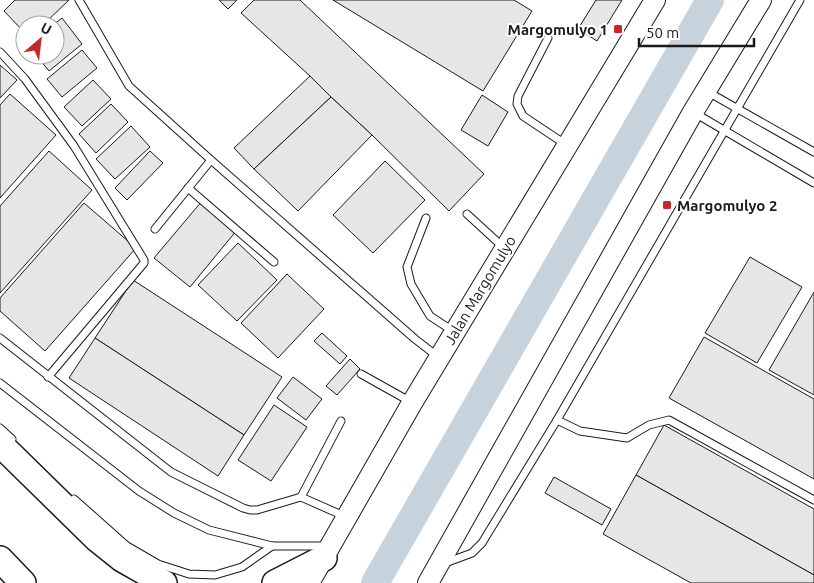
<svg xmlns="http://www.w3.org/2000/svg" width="814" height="583" font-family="Ubuntu,sans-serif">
<rect width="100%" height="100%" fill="#fff"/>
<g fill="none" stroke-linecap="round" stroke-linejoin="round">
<polyline stroke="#c6d2dc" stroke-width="28" points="375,583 710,0"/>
</g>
<g fill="#e6e6e6" stroke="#1a1a1a">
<polygon points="15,0 69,0 43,25 25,25 25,33 4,11"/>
<polygon points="219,0 237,0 228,9"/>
<polygon points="254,0 300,0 484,174 449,211 372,135 331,97 310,76 241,13"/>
<polygon points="333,0 514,0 532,11 483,91"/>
<polygon points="596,0 622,0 597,41 578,29"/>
<polygon points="62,18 82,44 49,71 36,55 55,55 55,25 53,25"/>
<polygon points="82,50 97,68 62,97 47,79"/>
<polygon points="0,65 17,80 0,98"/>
<polygon points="310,76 331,97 254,169 234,148"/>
<polygon points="93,80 111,99 82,126 64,107"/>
<polygon points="10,94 56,135 0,198 0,105"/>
<polygon points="482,95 508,112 488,146 461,130"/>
<polygon points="331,97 372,135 298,211 254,169"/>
<polygon points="111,104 128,122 96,153 79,134"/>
<polygon points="131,126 150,147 115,179 96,159"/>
<polygon points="49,151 92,190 0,293 0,206"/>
<polygon points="150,151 163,163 127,200 115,188"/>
<polygon points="385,161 425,200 373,253 333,215"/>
<polygon points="202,201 237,230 190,287 154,258"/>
<polygon points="84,203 136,248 45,351 0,311 0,298"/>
<polygon points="238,243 277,280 237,321 198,285"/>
<polygon points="750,257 802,287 757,363 705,333"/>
<polygon points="287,274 324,309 278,358 241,323"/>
<polygon points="133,280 282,377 244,435 95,338"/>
<polygon points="814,292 814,395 769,370"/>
<polygon points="322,333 347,356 340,364 314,341"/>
<polygon points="704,337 814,399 814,479 669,398"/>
<polygon points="95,338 244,435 218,476 69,378"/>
<polygon points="350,359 360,369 337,395 326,386"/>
<polygon points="293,377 322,399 306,420 277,398"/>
<polygon points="274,405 307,427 271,481 238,460"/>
<polygon points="664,425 814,509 814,575 636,475"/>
<polygon points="636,475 814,575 814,583 691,583 603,534"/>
<polygon points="554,477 611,509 602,525 545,493"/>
</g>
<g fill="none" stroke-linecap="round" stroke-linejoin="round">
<g stroke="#1a1a1a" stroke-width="9">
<g id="lane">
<polyline points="79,0 129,86 211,160 415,339 437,356"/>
<polyline points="548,38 518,96 517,104 523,116 565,144"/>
<polyline points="0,52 25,79 74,146 144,260 144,263 48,377"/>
<polyline points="708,92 814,152"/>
<polyline points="693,112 814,183"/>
<polyline points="188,188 274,262"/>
<polyline points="467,214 503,247"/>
<polyline points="426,218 407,267 411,284 430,316 453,331"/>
<polyline points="155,229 211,160"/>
<polyline points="0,338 171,472 243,508 250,510 257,510 301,497 344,516"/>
<polyline points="361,374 411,402"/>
<polyline points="0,383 139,491 174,513 209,530 272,546 328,546"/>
<polyline points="557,420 580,431 627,438 649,425 669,420 814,500"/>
<polyline points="0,428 12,439"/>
<polyline points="301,497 341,421"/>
<polyline points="74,499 127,546 158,564 189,574 215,575 242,567 272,546"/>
<polyline points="445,563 472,553 482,543 557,420 800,0"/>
</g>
</g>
<g stroke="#1a1a1a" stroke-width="22">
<g id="secondary">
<polyline points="309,583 412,403 655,0"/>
<polyline points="428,583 693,112 761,0"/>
</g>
</g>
<g stroke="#1a1a1a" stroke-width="28">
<g id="highway">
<polyline points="0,444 97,539 122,559 164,583"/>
<polyline points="0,559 23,583"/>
<polyline points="275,583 324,558"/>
</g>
</g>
<use href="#lane" stroke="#fff" stroke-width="7"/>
<use href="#secondary" stroke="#fff" stroke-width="20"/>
<use href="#highway" stroke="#fff" stroke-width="25"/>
</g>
<g fill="#c62828" stroke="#fff" stroke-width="2">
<rect x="613" y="24" width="10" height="10" rx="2.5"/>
<rect x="662" y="200" width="10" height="10" rx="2.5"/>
</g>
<g text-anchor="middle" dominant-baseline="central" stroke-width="4" stroke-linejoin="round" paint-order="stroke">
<g font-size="15" font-weight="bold" fill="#1a1a1a" stroke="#fff" text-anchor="end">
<text x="608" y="29">Margomulyo 1</text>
<text x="677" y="205" text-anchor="start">Margomulyo 2</text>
</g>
<g font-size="15" fill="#1a1a1a" stroke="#fff">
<text transform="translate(480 290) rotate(-59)">Jalan Margomulyo</text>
</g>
</g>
<g transform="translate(40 40) rotate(28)"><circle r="24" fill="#ffffff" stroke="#a3a3a3"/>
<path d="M0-4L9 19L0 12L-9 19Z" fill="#c62828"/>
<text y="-8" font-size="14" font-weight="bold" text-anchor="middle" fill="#1a1a1a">U</text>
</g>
<path d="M639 38v8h115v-8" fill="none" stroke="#1a1a1a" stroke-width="2.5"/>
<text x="646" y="38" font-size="15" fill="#1a1a1a" stroke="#ffffff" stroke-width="4" paint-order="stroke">50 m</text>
</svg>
